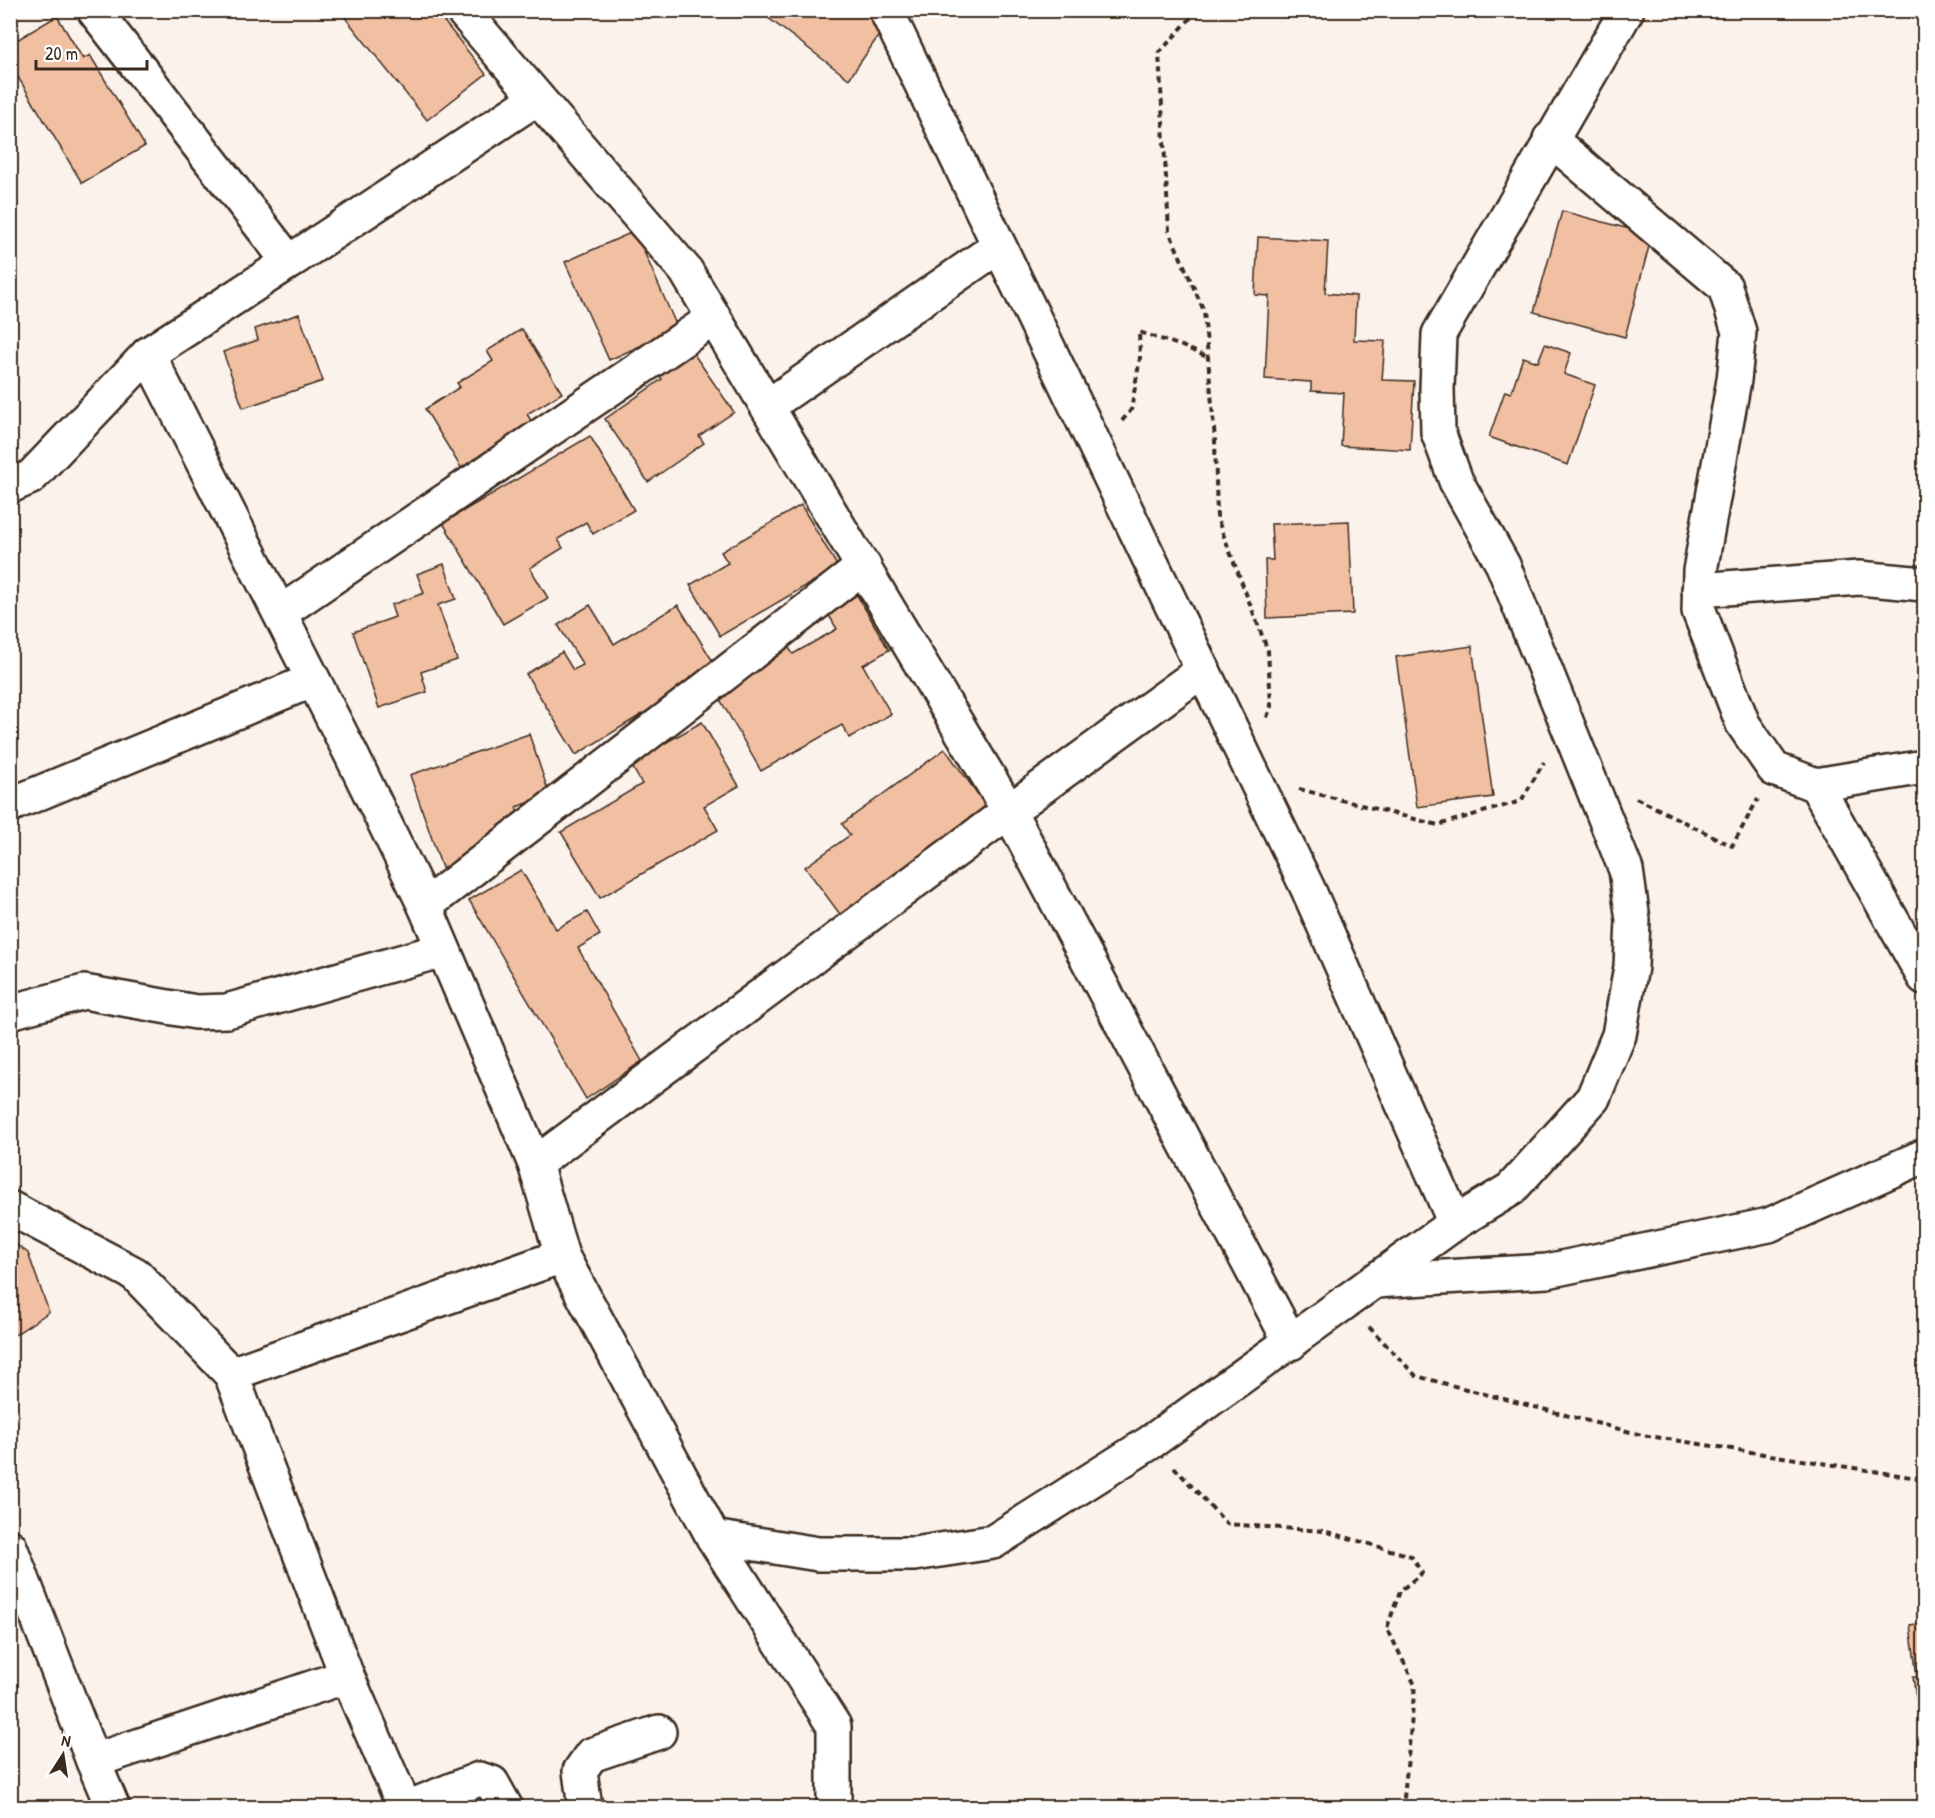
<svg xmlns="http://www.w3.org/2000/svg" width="1935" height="1818" font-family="'Patrick Hand',sans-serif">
<rect width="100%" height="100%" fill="#fcf2ec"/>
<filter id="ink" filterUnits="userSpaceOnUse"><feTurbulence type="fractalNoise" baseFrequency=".0167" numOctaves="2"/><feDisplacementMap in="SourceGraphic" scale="12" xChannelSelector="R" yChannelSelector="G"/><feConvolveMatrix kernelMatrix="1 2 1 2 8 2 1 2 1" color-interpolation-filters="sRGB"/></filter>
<g filter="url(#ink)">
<g fill="#f1bfa2" stroke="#3b2a1e" stroke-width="1.5">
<polygon points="339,10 435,10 486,74 427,120"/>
<polygon points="771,10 870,10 886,25 849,79 767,17"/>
<polygon points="57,16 83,59 90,55 145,146 82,183 10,64 10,44"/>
<polygon points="1562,211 1652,235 1625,337 1534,312"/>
<polygon points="635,231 678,329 609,360 565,262"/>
<polygon points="1258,237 1328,241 1325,293 1356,296 1354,340 1385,341 1382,380 1414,381 1410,450 1341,446 1344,393 1311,391 1311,382 1265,379 1269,296 1255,295"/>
<polygon points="299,314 323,381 243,408 223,352 258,340 255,329"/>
<polygon points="522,329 562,393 527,414 538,432 466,476 425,409 460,387 457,383 493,361 487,351"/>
<polygon points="1545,344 1571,353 1564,374 1595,385 1568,465 1489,437 1505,391 1511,393 1523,357 1538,362"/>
<polygon points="691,350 734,412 699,436 704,443 648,482 605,419 662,379 658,374"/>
<polygon points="590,436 634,510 593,534 586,522 558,539 563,548 530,568 548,598 503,624 443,523"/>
<polygon points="801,505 838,567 720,636 690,585 728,563 721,552"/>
<polygon points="1349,521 1353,614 1267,618 1265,560 1273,560 1271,524"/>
<polygon points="444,564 456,599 438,605 457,660 421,672 427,692 379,708 353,632 395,617 391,605 424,593 417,574"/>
<polygon points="857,595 889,650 863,665 891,714 849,738 842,725 761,771 713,687 787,645 793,654 837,629 827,612"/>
<polygon points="590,605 614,644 678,605 717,668 576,755 526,674 562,652 573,670 583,665 558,625"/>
<polygon points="1472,646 1493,797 1417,807 1396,657"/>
<polygon points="702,722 739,786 704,806 718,830 600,898 561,832 642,784 630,763"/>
<polygon points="529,734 550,796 516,807 523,826 495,850 442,868 410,775"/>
<polygon points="945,749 988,808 845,921 805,867 850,835 842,824"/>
<polygon points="521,870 556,929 587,912 600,935 578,948 642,1061 586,1099 469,900"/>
<polygon points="10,1240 28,1253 49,1312 10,1338"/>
<polygon points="1924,1623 1924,1697 1916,1698 1913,1677 1917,1677 1910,1625"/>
</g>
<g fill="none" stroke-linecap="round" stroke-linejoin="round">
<g stroke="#3b2a1e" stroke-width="38">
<g id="minor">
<polyline points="94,10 289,262 148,354 351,754 425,906 535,1164 562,1256 713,1537 834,1726 834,1808"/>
<polyline points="462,10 686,271 1009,811 1291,1343"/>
<polyline points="886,10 1308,889 1455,1223"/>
<polyline points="1550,139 1725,287 1739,332 1734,380 1700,571 1699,611 1743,724 1774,769 1816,785 1924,767"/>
<polyline points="289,262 537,98"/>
<polyline points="768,406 999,246"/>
<polyline points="10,486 31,477 148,354"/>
<polyline points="1699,590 1859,578 1924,584"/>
<polyline points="280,613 714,318"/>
<polyline points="1816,785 1924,977"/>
<polyline points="10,805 313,680"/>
<polyline points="425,906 864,566"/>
<polyline points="10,1012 84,992 196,1012 227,1011 443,950"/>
<polyline points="535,1164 1009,811 1203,670"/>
<polyline points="10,1208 135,1274 231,1374"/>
<polyline points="1375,1281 1547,1271 1769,1225 1924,1156"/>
<polyline points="713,1537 818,1554 914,1554 993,1542 1151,1442 1455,1223 1511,1189 1593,1098 1619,1035 1631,967 1633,920 1626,870 1503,565 1456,481 1438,432 1437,389 1439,334 1627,10"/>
<polyline points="10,1547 93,1761 347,1676"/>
<polyline points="93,1761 113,1808"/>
<polyline points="405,1808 347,1676 231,1374 562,1256"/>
<polyline points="407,1808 479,1779 492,1783 506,1808"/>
<polyline points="585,1808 580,1771 591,1755 659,1732"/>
</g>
</g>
<g stroke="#3b2a1e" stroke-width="4" stroke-dasharray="6 4.5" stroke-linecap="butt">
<polyline points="1198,10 1159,53 1169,231 1204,311 1215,440 1217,518 1268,651 1271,706 1266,720"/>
<polyline points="1122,421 1131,410 1140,358 1139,332 1182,346 1207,357"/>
<polyline points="1299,789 1438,825 1521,801 1544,762"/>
<polyline points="1636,798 1732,846 1758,799"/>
<polyline points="1369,1327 1416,1376 1642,1435 1924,1479"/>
<polyline points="1174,1467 1227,1524 1324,1531 1411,1556 1422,1573 1400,1591 1387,1628 1415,1685 1403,1808"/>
</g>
<use href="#minor" stroke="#fff" stroke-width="33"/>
</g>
</g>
<rect width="1935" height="1818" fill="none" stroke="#fff" stroke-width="36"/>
<rect x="18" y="18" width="1899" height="1782" fill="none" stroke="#3b2a1e" stroke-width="2" filter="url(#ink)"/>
<g transform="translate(63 1755) rotate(12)" stroke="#ffffff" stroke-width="4.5" paint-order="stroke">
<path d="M0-4.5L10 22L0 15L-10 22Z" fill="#3b2a1e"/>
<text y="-9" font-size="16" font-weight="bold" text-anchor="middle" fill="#3b2a1e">N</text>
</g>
<path d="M36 60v9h111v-9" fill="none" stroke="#3b2a1e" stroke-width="3"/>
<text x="45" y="60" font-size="18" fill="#3b2a1e" stroke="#ffffff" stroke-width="4.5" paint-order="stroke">20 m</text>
</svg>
